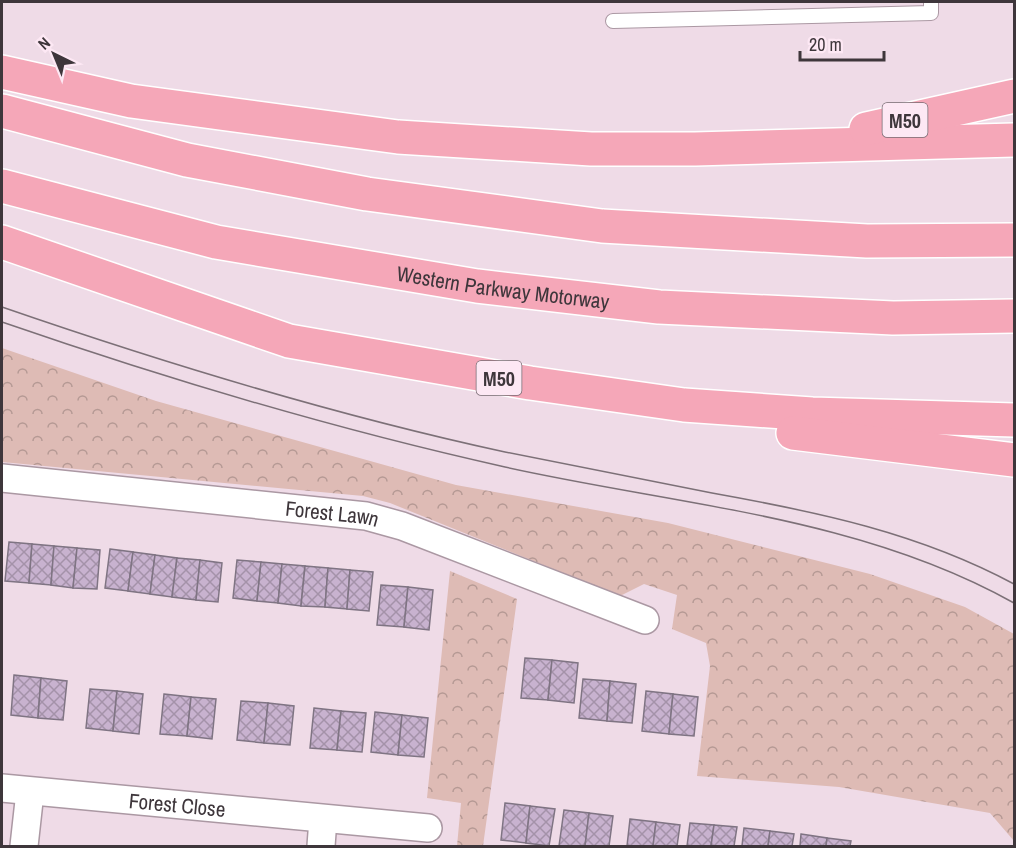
<svg xmlns="http://www.w3.org/2000/svg" width="1016" height="848" font-family="'Archivo Narrow',sans-serif">
<defs>
<pattern id="park-crowns" width="20" height="18" patternUnits="userSpaceOnUse" patternTransform="scale(1.5)"><rect width="20" height="18" fill="#debbb5"/><path d="M2 6a3 3 0 1 1 6 0M12 15a3 3 0 1 1 6 0" fill="none" stroke="#b59994"/></pattern>
<pattern id="building-cross-hatch" width="8" height="8" patternUnits="userSpaceOnUse" patternTransform="scale(1.5)"><rect width="8" height="8" fill="#c8b2cf"/><path d="M0 0l8 8M0 8l8-8" fill="none" stroke="#a492a9"/></pattern>
</defs>
<rect width="100%" height="100%" fill="#efdbe7"/>
<g fill="url(#park-crowns)">
<polygon points="2,348 156,401 456,485 668,523 870,574 965,607 1014,634 1014,841 990,813 839,787 697,776 710,666 706,643 672,629 677,595 644,584 620,596 390,503 363,496 2,462"/>
<polygon points="450,571 517,599 483,846 457,846 461,803 427,798"/>
</g>
<g fill="url(#building-cross-hatch)" stroke="#7f7483" stroke-width="1.5">
<polygon points="9,542 32,544 29,583 5,581"/>
<polygon points="32,544 54,546 51,585 29,583"/>
<polygon points="54,546 77,548 73,588 51,585"/>
<polygon points="77,548 100,550 97,589 73,588"/>
<polygon points="110,549 133,552 128,591 105,588"/>
<polygon points="133,552 155,555 150,594 128,591"/>
<polygon points="155,555 177,558 172,597 150,594"/>
<polygon points="177,558 200,560 196,600 172,597"/>
<polygon points="200,560 222,563 218,602 196,600"/>
<polygon points="237,560 261,562 257,601 233,598"/>
<polygon points="261,562 282,564 278,603 257,601"/>
<polygon points="282,564 305,566 301,606 278,603"/>
<polygon points="305,566 328,568 325,607 301,606"/>
<polygon points="328,568 350,570 347,609 325,607"/>
<polygon points="350,570 373,572 369,611 347,609"/>
<polygon points="381,585 408,587 404,627 377,625"/>
<polygon points="408,587 433,590 429,630 404,627"/>
<polygon points="525,658 552,660 548,700 521,698"/>
<polygon points="552,660 578,663 574,703 548,700"/>
<polygon points="14,675 41,678 38,718 11,715"/>
<polygon points="41,678 67,681 63,720 38,718"/>
<polygon points="583,679 610,681 607,721 579,718"/>
<polygon points="610,681 636,684 632,723 607,721"/>
<polygon points="90,689 117,691 113,731 86,728"/>
<polygon points="117,691 143,694 139,734 113,731"/>
<polygon points="646,691 673,694 669,734 642,731"/>
<polygon points="164,694 191,697 187,736 160,734"/>
<polygon points="673,694 698,697 694,736 669,734"/>
<polygon points="191,697 216,699 212,739 187,736"/>
<polygon points="241,701 268,703 264,743 237,740"/>
<polygon points="268,703 294,706 290,745 264,743"/>
<polygon points="314,708 341,711 337,750 310,748"/>
<polygon points="341,711 366,713 362,752 337,750"/>
<polygon points="375,712 402,715 398,755 371,752"/>
<polygon points="402,715 428,718 424,757 398,755"/>
<polygon points="505,803 530,806 526,843 501,840"/>
<polygon points="530,806 555,809 549,846 526,843"/>
<polygon points="564,810 589,813 585,846 559,846"/>
<polygon points="589,813 613,816 609,846 585,846"/>
<polygon points="630,819 656,822 653,846 627,846"/>
<polygon points="656,822 680,825 677,846 653,846"/>
<polygon points="690,823 714,825 711,846 687,846"/>
<polygon points="714,825 737,827 734,846 711,846"/>
<polygon points="744,828 770,831 768,846 742,846"/>
<polygon points="770,831 794,834 792,846 768,846"/>
<polygon points="801,834 827,838 826,846 800,846"/>
<polygon points="827,838 851,841 850,846 826,846"/>
</g>
<g fill="none" stroke-linecap="round" stroke-linejoin="round">
<g stroke="#ab98a3" stroke-width="16">
<polyline id="lane" points="613,21 931,13 931,2"/>
</g>
<g stroke="#ab98a3" stroke-width="30">
<g id="street">
<path id="s1" d="M2,478L366,516L402,526L645,620"/>
<path id="s2" d="M2,788L428,828"/>
<polyline points="24,846 30,792"/>
<polyline points="321,846 323,819"/>
</g>
</g>
<g stroke="#fff" stroke-width="36">
<g id="highway">
<polyline points="2,72 131,101 398,137 591,149 695,149 1014,140"/>
<polyline points="2,111 187,160 367,194 602,226 867,241 1014,240"/>
<polyline points="866,129 1014,96"/>
<path id="s3" d="M2,186L216,242L477,286L659,307L893,318L1014,316"/>
<polyline points="2,242 289,341 530,383 684,405 812,414 1014,420"/>
<polyline points="793,433 1014,460"/>
</g>
</g>
<use href="#lane" stroke="#fff" stroke-width="14"/>
<use href="#street" stroke="#fff" stroke-width="27"/>
<use href="#highway" stroke="#f5a7b8" stroke-width="33"/>
<g stroke="#7c7077" stroke-width="1.5">
<path d="M2,307C167,364 334,415 505,452C574,466 643,480 712,493C818,512 919,533 1014,584"/>
<path d="M2,322C167,379 334,429 505,467C676,505 859,516 1014,603"/>
</g>
</g>
<g text-anchor="middle" dominant-baseline="central" stroke-width="6" stroke-linejoin="round" paint-order="stroke">
<g fill="#fde8f4" stroke="#776b72" stroke-width="1.5">
<rect x="882.5" y="103" width="45" height="34" rx="4.5"/>
<rect x="476.5" y="361" width="45" height="34" rx="4.5"/>
</g>
<g font-size="20" font-weight="bold" fill="#3e363b">
<text x="905" y="120">M50</text>
<text x="499" y="378">M50</text>
</g>
<g font-size="21" fill="#3e363b" stroke="#fde8f4">
<text stroke="none"><textPath href="#s3" startOffset="512">Western Parkway Motorway</textPath></text>
<text stroke="none"><textPath href="#s1" startOffset="332">Forest Lawn</textPath></text>
<text stroke="none"><textPath href="#s2" startOffset="176">Forest Close</textPath></text>
</g>
</g>
<rect width="1016" height="848" fill="none" stroke="#3e363b" stroke-width="6"/>
<g transform="translate(54 54) rotate(317)" stroke="#fde8f4" stroke-width="4.5" paint-order="stroke">
<path d="M0-4.5L10 22L0 15L-10 22Z" fill="#3e363b"/>
<text y="-9" font-size="16" font-weight="bold" text-anchor="middle" fill="#3e363b">N</text>
</g>
<path d="M800 51v9h84v-9" fill="none" stroke="#3e363b" stroke-width="3"/>
<text x="809" y="51" font-size="18" fill="#3e363b" stroke="#fde8f4" stroke-width="4.5" paint-order="stroke">20 m</text>
</svg>
